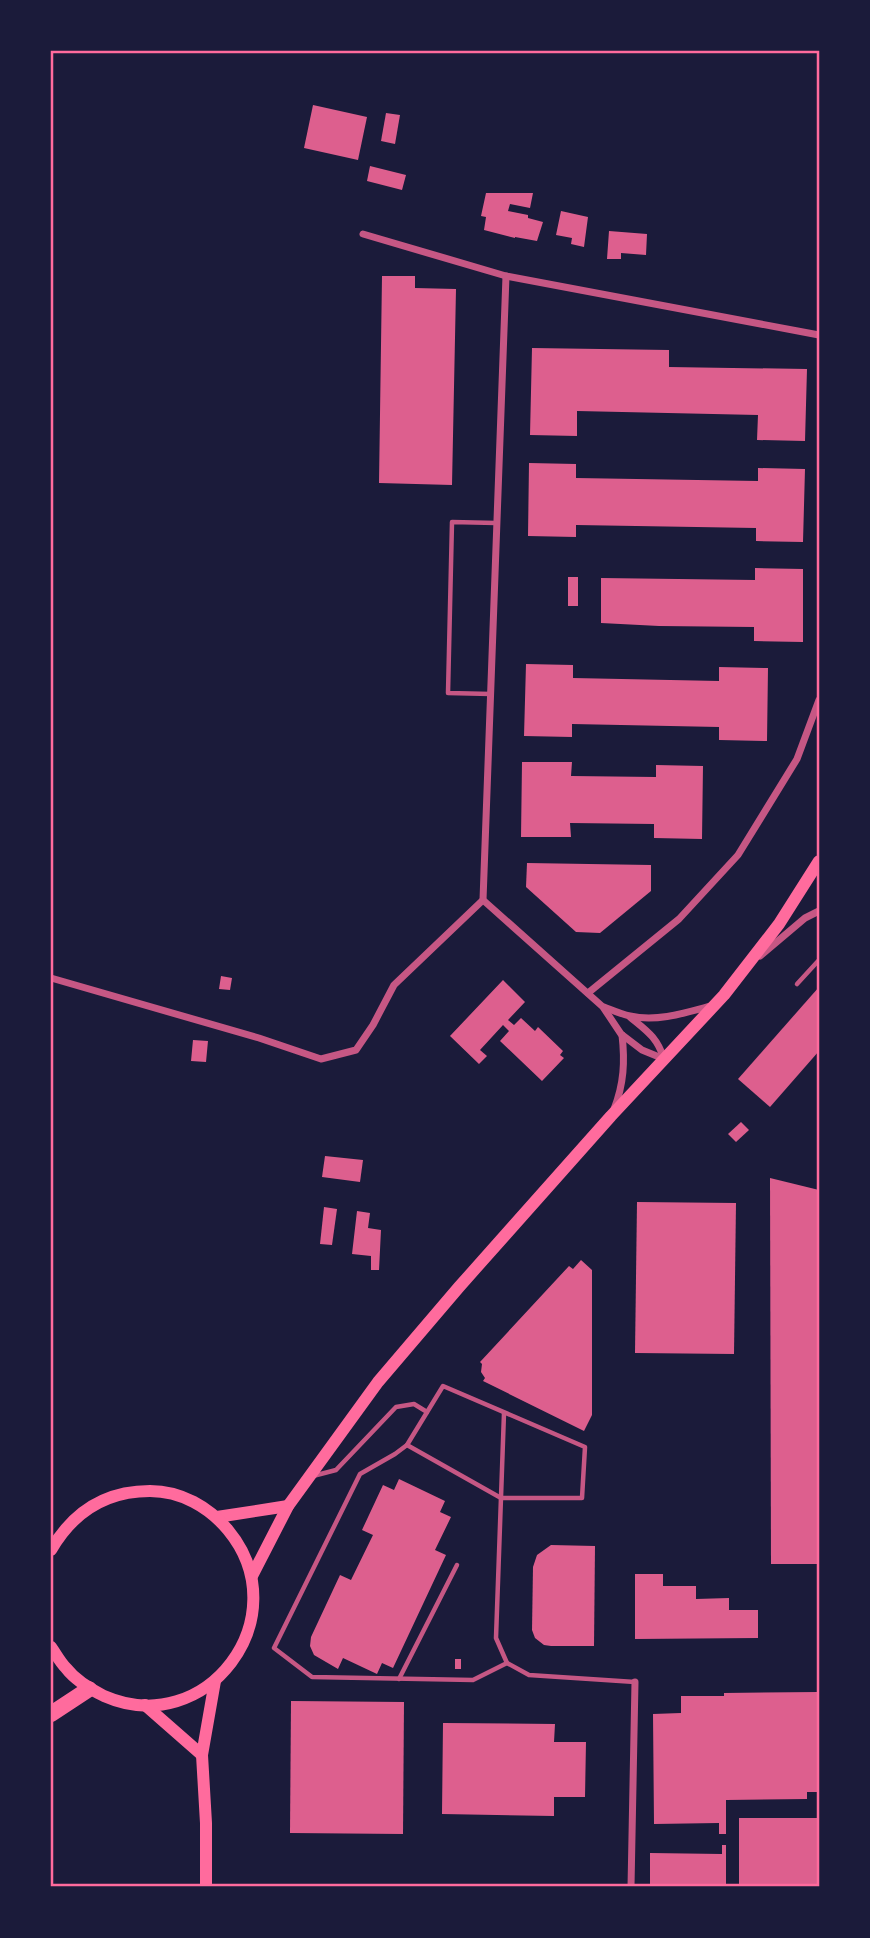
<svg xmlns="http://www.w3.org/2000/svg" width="870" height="1938" font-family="Signika,sans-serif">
<rect width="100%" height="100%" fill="#1b1b3a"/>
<g fill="#dd5f8e">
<polygon points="313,105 367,117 358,160 304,148"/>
<polygon points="386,113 400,115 395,144 381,141"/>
<polygon points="370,166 406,175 402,190 367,181"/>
<polygon points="486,193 533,193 530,208 510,204 508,211 528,215 528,218 543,222 537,241 515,237 515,238 484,230 486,217 481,216"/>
<polygon points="561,211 588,217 584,247 571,244 572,238 556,235"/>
<polygon points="609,231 647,234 646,255 621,253 621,259 607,259"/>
<polygon points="382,276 415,276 415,288 456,289 452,485 379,483"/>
<polygon points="532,348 669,350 669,367 807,369 805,441 757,440 758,415 577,411 577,436 530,435"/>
<polygon points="529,463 576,464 576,478 758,481 758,468 805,469 803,542 756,541 756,528 576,525 576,537 528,536"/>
<polygon points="755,568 803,569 803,642 754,641 754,627 659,626 601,623 601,578 755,580"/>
<rect x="568" y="577" width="10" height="29"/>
<polygon points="526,664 573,665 573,678 719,681 719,667 768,668 767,741 719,740 719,727 572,724 572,737 524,736"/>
<polygon points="522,762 572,762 571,776 656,777 656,765 703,766 702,839 654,838 654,824 570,823 571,837 521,837"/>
<polygon points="527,863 651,865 651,891 600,933 576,932 526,887"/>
<polygon points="221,976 232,978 230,990 219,989"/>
<polygon points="503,980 525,1002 508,1020 514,1025 521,1018 535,1031 538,1027 563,1051 560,1055 564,1058 542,1081 500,1041 509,1031 503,1025 480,1050 487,1056 479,1064 450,1036"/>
<polygon points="819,987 819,1051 770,1107 738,1079"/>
<polygon points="193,1040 208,1041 206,1062 191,1061"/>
<polygon points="741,1122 749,1130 736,1142 728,1134"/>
<polygon points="325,1156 363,1160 360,1182 322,1177"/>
<polygon points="770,1178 819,1190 819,1564 771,1564"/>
<polygon points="637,1202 736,1203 734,1354 635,1353"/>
<polygon points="324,1207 337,1209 332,1245 320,1244"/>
<polygon points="357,1211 370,1213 368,1228 381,1230 379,1270 371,1270 371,1256 352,1254"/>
<polygon points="581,1260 592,1270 592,1415 584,1431 483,1381 485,1378 481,1372 482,1364 480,1362 569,1266 573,1269"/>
<polygon points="399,1479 445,1501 440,1512 451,1517 435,1550 446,1555 393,1668 382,1663 377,1674 343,1658 338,1669 314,1655 310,1646 311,1637 340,1575 351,1580 373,1535 362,1530 383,1485 394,1490"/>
<polygon points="551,1545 595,1546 594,1646 551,1646 544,1645 535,1638 532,1630 533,1567 537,1555"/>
<polygon points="635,1574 663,1574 663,1586 696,1586 696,1599 729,1598 729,1610 758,1610 758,1638 635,1639"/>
<rect x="455" y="1659" width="6" height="10"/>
<polygon points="819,1692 819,1792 807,1792 807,1799 726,1800 726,1834 719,1834 719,1823 654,1824 653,1714 681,1713 681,1696 724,1696 724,1693"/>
<polygon points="291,1701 404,1702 403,1834 290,1833"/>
<polygon points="443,1723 555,1724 554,1742 586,1742 585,1797 554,1797 554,1816 442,1814"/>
<rect x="739" y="1818" width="80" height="69"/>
<polygon points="722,1845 726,1845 726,1887 650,1887 650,1853 722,1854"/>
</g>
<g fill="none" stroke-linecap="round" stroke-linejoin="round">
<g stroke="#c65784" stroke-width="4.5">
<polyline points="491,694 448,693 452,522 496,523"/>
<polyline points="797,984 819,960"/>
<polygon points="443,1386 585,1447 582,1498 501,1498 407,1445"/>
<polyline points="504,1413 496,1638 507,1663 529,1675 635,1682"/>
<polyline points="407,1445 395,1454 360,1474 274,1648 312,1677 473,1680 507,1663"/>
<polyline points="313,1476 336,1470 396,1407 414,1404 427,1412"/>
<polyline points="399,1679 457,1565"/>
</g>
<g stroke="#c65784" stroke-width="7">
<polyline points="363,234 506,276 819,335"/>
<polyline points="506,276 483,900 603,1007 621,1034 642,1050 664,1059"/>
<polyline points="760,956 805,918 819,911"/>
<polyline points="51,978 259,1038 321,1059 356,1050 373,1025 394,985 483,900"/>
<polyline points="588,993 679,919 738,855 797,759 819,700"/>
<path d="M604,1007C612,1010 621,1014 630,1016C657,1022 685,1013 711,1006"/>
<path d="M630,1017C647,1031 657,1037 664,1059"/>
<path d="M614,1109C624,1084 625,1061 622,1035"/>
<polyline points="631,1887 635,1682"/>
</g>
<g stroke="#ff6b9d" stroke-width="12">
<polyline points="217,1517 288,1506"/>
<path d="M51,1550C73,1512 106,1491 150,1491C181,1491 209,1507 228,1530C300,1617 206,1741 104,1696C90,1689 76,1681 66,1668C60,1662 56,1654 51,1647"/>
<polyline points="252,1576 288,1506 378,1382 459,1287 611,1116 724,995 779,924 819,861"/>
<polyline points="145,1705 202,1755"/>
<polyline points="206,1887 206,1823 202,1755 215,1681"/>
</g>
<polyline stroke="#ff6b9d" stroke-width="16" points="51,1714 89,1689"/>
</g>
<rect width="870" height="1938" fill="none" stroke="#1b1b3a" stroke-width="105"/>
<rect x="52" y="52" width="766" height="1833" fill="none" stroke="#ff6b9d" stroke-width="2.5"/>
</svg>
